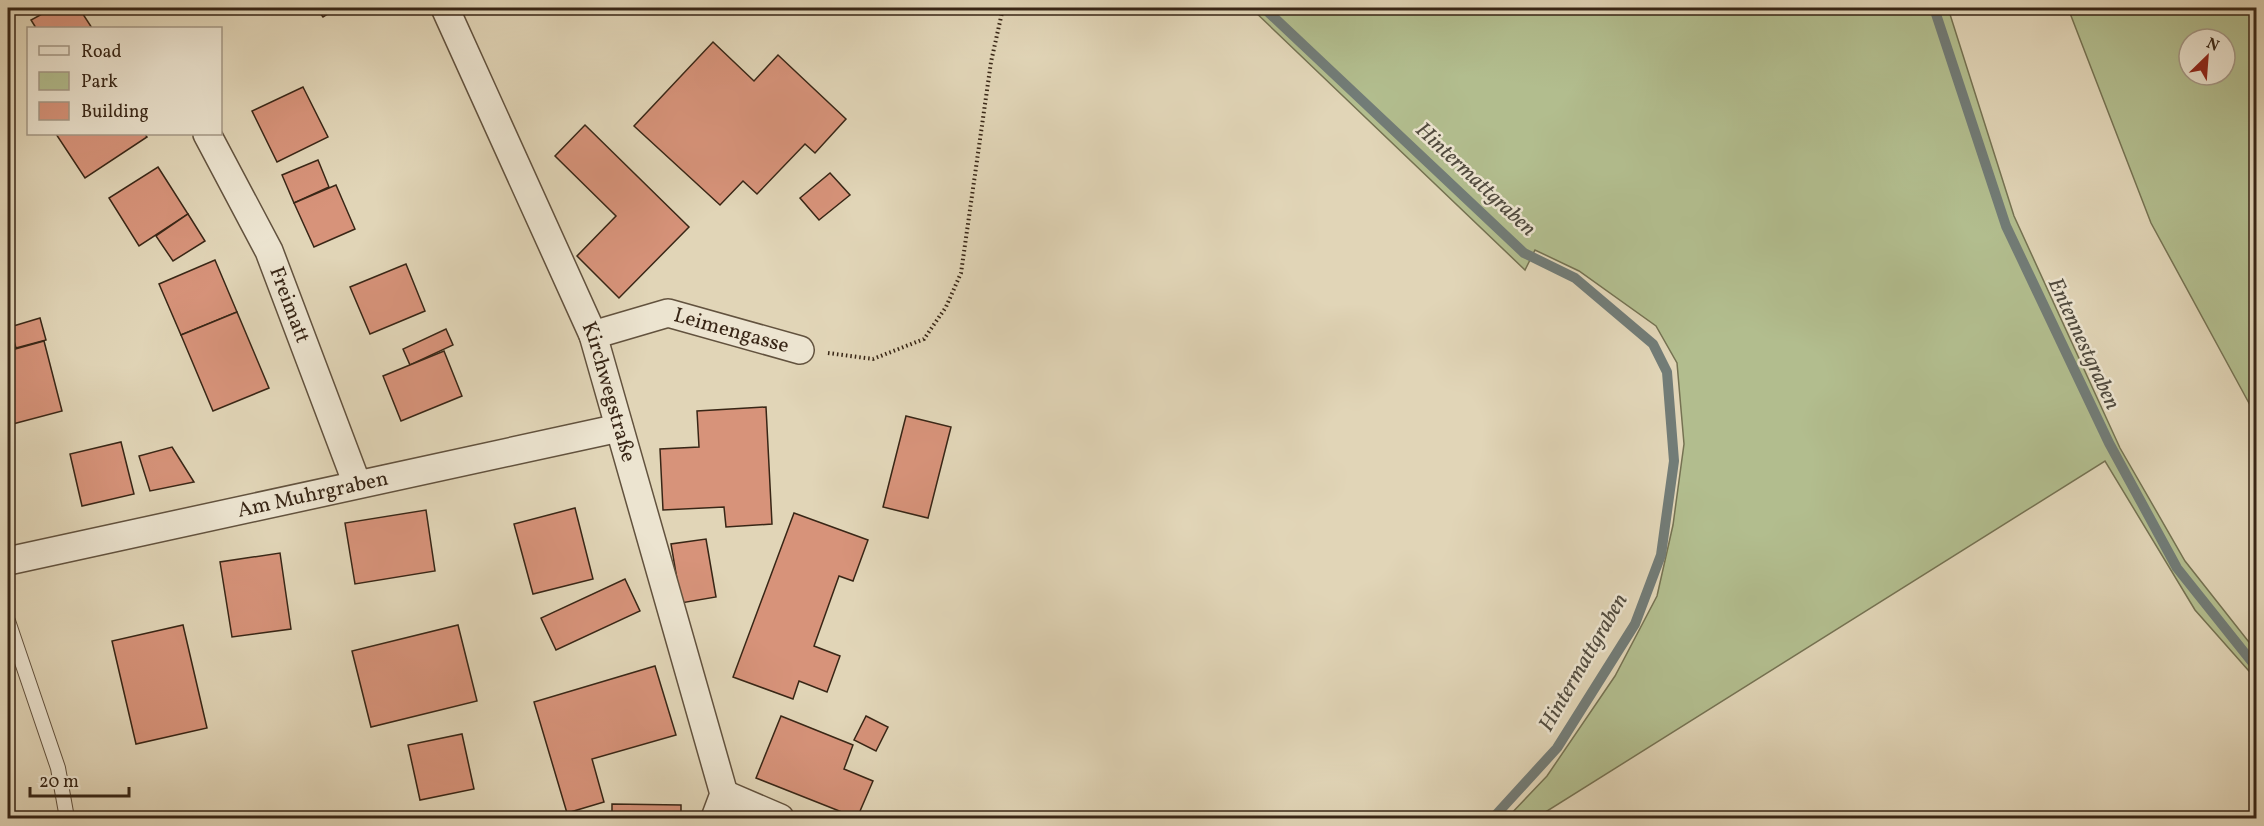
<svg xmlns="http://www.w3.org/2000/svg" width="2264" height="826" font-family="Vollkorn,serif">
<rect width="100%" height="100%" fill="#e1d5b7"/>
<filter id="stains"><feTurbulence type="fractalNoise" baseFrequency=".00333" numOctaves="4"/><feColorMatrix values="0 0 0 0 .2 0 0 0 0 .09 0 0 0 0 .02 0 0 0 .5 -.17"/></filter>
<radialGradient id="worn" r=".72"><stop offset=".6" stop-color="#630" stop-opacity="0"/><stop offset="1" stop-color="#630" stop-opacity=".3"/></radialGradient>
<g fill="#b2bd8e" stroke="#757252" stroke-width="1.5" fill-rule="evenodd">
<polygon points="1251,8 1948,8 2014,216 2120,448 2185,561 2256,651 2256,679 2195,610 2105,461 1536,818 1507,818 1547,776 1615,676 1657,596 1673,525 1684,444 1677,363 1656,326 1579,271 1535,250 1525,270"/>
<path d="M2068,8H2256V416L2151,223ZM2189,39H2225V75H2189Z"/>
</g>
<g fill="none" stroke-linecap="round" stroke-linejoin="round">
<g stroke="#727c77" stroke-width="10">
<polyline points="1264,8 1524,253 1575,278 1653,344 1667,372 1674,461 1661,555 1635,624 1557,748 1493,818"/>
<polyline points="1934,8 2006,226 2109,443 2177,568 2256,667"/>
</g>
</g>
<g fill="#d7937a" stroke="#382616" stroke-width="1.5">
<polygon points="53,8 79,8 92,28 36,28 31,20"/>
<polygon points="316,8 337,8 323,17"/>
<polygon points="713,42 754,81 778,55 846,119 815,153 805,144 757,194 743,181 720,205 634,126"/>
<polygon points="303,87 328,137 277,162 252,111"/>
<polygon points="585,125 689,227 619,298 577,256 616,216 555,156"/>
<polygon points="56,134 145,134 147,137 85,178"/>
<polygon points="318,160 329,187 294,203 282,175"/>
<polygon points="158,167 188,214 139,246 109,198"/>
<polygon points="830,173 850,195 819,220 800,198"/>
<polygon points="336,185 355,229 314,247 294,203"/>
<polygon points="188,214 205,241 173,261 156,236"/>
<polygon points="215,260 237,312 181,335 159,284"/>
<polygon points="406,264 425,311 370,334 350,287"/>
<polygon points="237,312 269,388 213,411 181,335"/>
<polygon points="40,318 46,340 16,348 10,327"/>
<polygon points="446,329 453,345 410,365 403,349"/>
<polygon points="44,341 62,411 9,425 8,351"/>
<polygon points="444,351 462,396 401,421 383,376"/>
<polygon points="766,407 772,524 726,527 724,507 663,510 660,449 699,447 697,411"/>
<polygon points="906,416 951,427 928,518 883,507"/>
<polygon points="121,442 134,494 82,506 70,454"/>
<polygon points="172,447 194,482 150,491 139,456"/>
<polygon points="575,508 593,579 533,594 514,524"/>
<polygon points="426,510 435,571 355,584 345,523"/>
<polygon points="794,513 868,540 853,581 839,576 814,646 840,656 827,692 799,681 793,699 733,677"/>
<polygon points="706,539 716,597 681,603 671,544"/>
<polygon points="280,553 291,629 232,637 220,562"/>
<polygon points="625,579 640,611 556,650 541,618"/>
<polygon points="183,625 207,728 136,744 112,641"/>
<polygon points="458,625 477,701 371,727 352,651"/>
<polygon points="655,666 676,735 592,759 604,802 567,813 534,702"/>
<polygon points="781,716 853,745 844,769 873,781 857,818 756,778"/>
<polygon points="866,716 888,727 876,751 854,740"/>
<polygon points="462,734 474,789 420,800 408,745"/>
<polygon points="612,804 681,805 681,818 612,818"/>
</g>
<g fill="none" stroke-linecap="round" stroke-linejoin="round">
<g stroke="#62523e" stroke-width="16">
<polyline id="service" points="8,621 58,768 67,818"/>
</g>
<g stroke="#62523e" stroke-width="30">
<g id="minor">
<path id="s1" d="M445,8L593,335L724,794L715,818"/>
<path id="s2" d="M207,134L269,251L357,484"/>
<path id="s3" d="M593,335L668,313L800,350"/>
<path id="s4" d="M8,561L619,428"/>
<polyline points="724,794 780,818"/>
</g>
</g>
<polyline stroke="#382616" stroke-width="4" stroke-dasharray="1.5 3" stroke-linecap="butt" points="828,353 873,359 924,339 946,307 961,273 991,62 1003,8"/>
<use href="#service" stroke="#ece4d0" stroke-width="14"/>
<use href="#minor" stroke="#ece4d0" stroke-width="27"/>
</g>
<g text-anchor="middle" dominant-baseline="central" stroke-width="5" stroke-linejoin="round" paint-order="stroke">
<g font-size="21" fill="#382616" stroke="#ece4d0">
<text stroke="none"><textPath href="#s2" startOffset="190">Freimatt</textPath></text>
<text stroke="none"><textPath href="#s3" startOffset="144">Leimengasse</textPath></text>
<text stroke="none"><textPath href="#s1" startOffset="418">Kirchwegstraße</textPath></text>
<text stroke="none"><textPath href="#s4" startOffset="312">Am Muhrgraben</textPath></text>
</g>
<g font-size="22" font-style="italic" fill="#504a3e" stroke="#ece4d0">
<text transform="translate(1475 180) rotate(43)">Hintermattgraben</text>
<text transform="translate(2083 344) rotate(65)">Entennestgraben</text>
<text transform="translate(1584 663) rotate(-60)">Hintermattgraben</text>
</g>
</g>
<rect width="2264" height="826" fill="none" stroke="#e1d5b7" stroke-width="30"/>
<rect x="9" y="9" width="2246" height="808" fill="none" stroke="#382616" stroke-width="3"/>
<rect x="15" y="15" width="2234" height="796" fill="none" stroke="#382616" stroke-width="1.5"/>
<rect x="27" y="27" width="195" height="108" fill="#ece4d0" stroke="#a49886" stroke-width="1.5"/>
<rect x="39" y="46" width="30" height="9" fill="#ece4d0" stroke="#a49886" stroke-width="1.5"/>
<text x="81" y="57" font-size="18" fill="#382616">Road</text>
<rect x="39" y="72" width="30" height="18" fill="#b2bd8e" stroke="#a49886" stroke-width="1.5"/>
<text x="81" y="87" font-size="18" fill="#382616">Park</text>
<rect x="39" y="102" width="30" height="18" fill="#d7937a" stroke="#a49886" stroke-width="1.5"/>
<text x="81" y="117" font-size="18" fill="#382616">Building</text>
<g transform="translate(2207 57) rotate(25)"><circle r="28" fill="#ece4d0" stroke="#a49886" stroke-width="1.5"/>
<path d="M0-4.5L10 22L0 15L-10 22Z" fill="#8f2418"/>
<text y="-9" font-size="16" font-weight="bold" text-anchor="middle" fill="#382616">N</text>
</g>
<path d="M30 787v9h99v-9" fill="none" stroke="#382616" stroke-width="3"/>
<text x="39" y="787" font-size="18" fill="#382616" stroke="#ece4d0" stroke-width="4.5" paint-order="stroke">20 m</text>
<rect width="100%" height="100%" filter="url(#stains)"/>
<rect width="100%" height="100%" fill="url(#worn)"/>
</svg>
